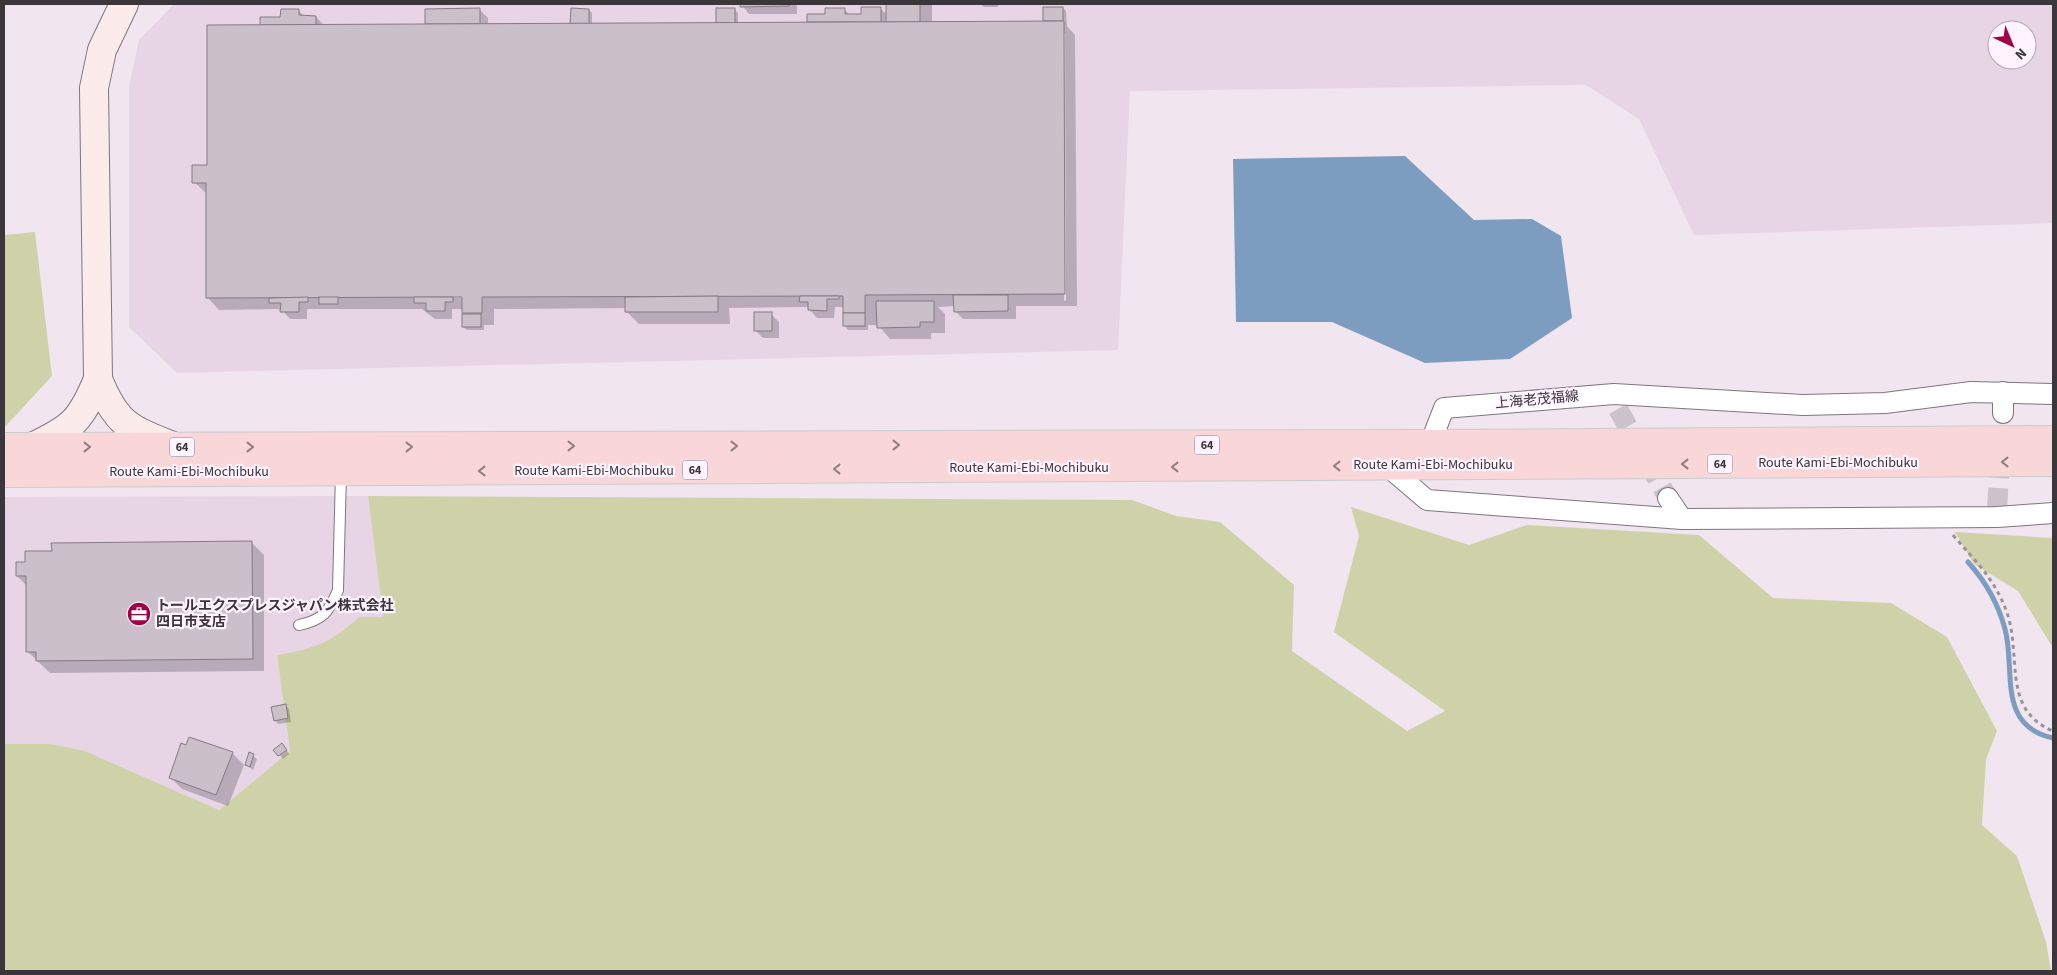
<svg xmlns="http://www.w3.org/2000/svg" width="2057" height="975" font-family="'Source Sans 3','Noto Sans JP',sans-serif">
<rect width="100%" height="100%" fill="#f1e5f0"/>
<g fill="#e7d5e6" fill-rule="evenodd">
<path d="M174,4H2053V223L1694,235L1639,119L1586,85L1130,91L1118,350L177,373L129,327V86L139,40ZM1997,30H2027V60H1997Z"/>
<polygon points="368,496 383,617 359,617 339,635 325,644 306,650 277,655 290,751 219,810 85,751 51,744 4,744 4,497"/>
</g>
<g fill="#cfd2a9">
<polygon points="35,232 52,376 4,428 4,235"/>
<path d="M368,496L1132,500L1176,516L1220,522L1294,585L1292,651L1407,731L1445,711L1334,632L1359,536L1351,507L1469,545L1527,525L1699,535L1773,598L1891,603L1947,637L1997,731L1986,759L1982,825L2017,856L2046,942L2051,971H4V744H51L85,751L219,810L290,751L277,655C316,648 329,644 359,617H383Z"/>
<polygon points="1955,532 2053,538 2053,648 2018,591 1974,564"/>
</g>
<polygon fill="#7d9dc0" points="1405,156 1474,220 1532,219 1561,236 1572,318 1510,359 1425,363 1332,322 1236,322 1233,159"/>
<g fill="#0003" fill-rule="evenodd">
<polygon points="741,4 797,4 797,14 749,14"/>
<path d="M887,4H932V23H1046L1044,21L1063,8L1066,11L1067,26L1075,35L1077,306H1016V319H963L955,311V306L938,307L945,314V333H931V339H890L878,325H868V330H848L845,326V307H835L834,318H817L807,307L729,308L730,324H639L627,312V308L494,309V325H484V330H467L463,327L466,315L463,309H452V319H435L422,309H307V319H290L282,310L277,309L219,310L207,297V194L194,182L209,166L261,26L298,10L305,17H316L324,25H426L480,10L488,18V25H571L589,10L592,13V25L717,24L734,9L738,13V24H808V15H827L844,9L850,15H862L880,8L888,16ZM1063,33H1065L1066,300L1064,301ZM468,296V298H433Z"/>
<polygon points="980,4 998,4 998,7 984,7"/>
<polygon points="771,314 779,322 779,338 763,338 755,330"/>
<polygon points="252,543 264,555 264,671 50,673 27,651 27,586 17,576"/>
<polygon points="285,705 289,709 291,722 278,724 275,720"/>
<polygon points="286,749 289,754 283,759 275,750"/>
<polygon points="232,753 244,765 228,806 182,789 170,777"/>
<polygon points="250,754 257,759 253,770 246,765"/>
</g>
<g fill="none" stroke-linecap="round" stroke-linejoin="round">
<path stroke="#7d9dc0" stroke-width="5" d="M1968,562C1986,582 1998,603 2005,629C2016,669 1996,726 2053,738"/>
</g>
<g fill="#cbc0ca" stroke="#847a83">
<polygon points="740,4 789,4 789,6 740,7"/>
<rect x="886" y="4" width="34" height="18"/>
<polygon points="861,7 881,7 881,22 807,22 807,14 825,14 825,8 845,8 845,14 861,14"/>
<rect x="1043" y="7" width="20" height="14"/>
<polygon points="480,8 480,24 425,24 425,9"/>
<polygon points="571,8 589,9 589,24 570,24"/>
<rect x="716" y="8" width="19" height="15"/>
<polygon points="281,9 299,9 299,15 316,16 316,25 260,25 260,17 280,17"/>
<polygon points="1064,21 1065,294 865,295 865,313 843,313 843,296 839,296 482,297 482,313 462,313 462,297 206,298 206,183 192,183 192,165 207,165 207,25"/>
<polygon points="953,295 1008,295 1008,311 954,312"/>
<polygon points="718,296 718,312 625,312 625,297"/>
<polygon points="800,296 839,296 839,299 827,299 827,311 808,310 808,302 799,302"/>
<polygon points="308,297 308,302 299,302 299,312 280,312 281,303 269,303 269,298"/>
<rect x="319" y="297" width="19" height="7"/>
<polygon points="414,297 453,297 453,302 445,302 445,311 426,311 426,303 414,303"/>
<polygon points="876,301 934,301 934,322 920,322 920,327 877,328"/>
<rect x="754" y="312" width="18" height="19"/>
<rect x="843" y="313" width="22" height="13"/>
<rect x="462" y="314" width="19" height="13"/>
<polygon points="252,541 253,659 36,661 36,652 26,652 26,576 16,576 16,562 25,562 25,551 52,551 51,543"/>
<polygon points="286,704 288,718 274,721 271,707"/>
<polygon points="189,737 233,752 216,795 169,778 181,743 186,745"/>
<polygon points="282,743 287,750 278,756 273,750"/>
<polygon points="249,752 254,754 250,767 245,765"/>
</g>
<g fill="none" stroke-linecap="round" stroke-linejoin="round">
<g stroke="#ccc2cc" stroke-width="20" stroke-dasharray="20 10" stroke-linecap="butt">
<polyline points="1618,409 1668,498"/>
<polyline points="1997,508 2003,413"/>
</g>
<g stroke="#7f757f" stroke-width="12">
<path id="lane" d="M299,625C323,620 329,612 338,590L341,473"/>
</g>
<g stroke="#7f757f" stroke-width="22">
<g id="street">
<polyline points="2003,413 2003,392"/>
<polyline points="1430,444 1444,408 1614,394 1803,405 1885,403 1971,392 2053,394"/>
<polyline points="1386,465 1427,500 1682,519 1997,517 2053,513"/>
<polyline points="1668,498 1682,519"/>
</g>
</g>
<g stroke="#7f757f" stroke-width="30">
<g id="secondary">
<path d="M124,4L102,50L94,88L98,379C117,426 130,429 175,447"/>
<path d="M32,447C73,428 81,420 98,379"/>
</g>
</g>
<g stroke="#cccbcc" stroke-width="30">
<g id="primary">
<polyline points="4,447 1430,444 2053,440"/>
<polyline points="4,473 2053,462"/>
</g>
</g>
<path stroke="#9b939a" stroke-width="3" stroke-dasharray="4 4" stroke-linecap="butt" d="M1953,535C1975,561 1994,578 2006,610C2023,654 2000,709 2053,731"/>
<use href="#lane" stroke="#fff" stroke-width="10"/>
<use href="#street" stroke="#fff" stroke-width="20"/>
<use href="#secondary" stroke="#fcebeb" stroke-width="28"/>
<use href="#primary" stroke="#f9d6d7" stroke-width="28"/>
</g>
<defs><path id="oneway-chevron" d="M-2-3.5L2.5 0L-2 3.5" fill="none" stroke-width="1.6" stroke-linecap="round" stroke-linejoin="round" transform="scale(1.25)"/></defs>
<g stroke="#907e81">
<use href="#oneway-chevron" transform="translate(896 445)"/>
<use href="#oneway-chevron" transform="translate(571 446)"/>
<use href="#oneway-chevron" transform="translate(734 446)"/>
<use href="#oneway-chevron" transform="translate(87 447)"/>
<use href="#oneway-chevron" transform="translate(250 447)"/>
<use href="#oneway-chevron" transform="translate(409 447)"/>
<use href="#oneway-chevron" transform="translate(2005 462) rotate(180)"/>
<use href="#oneway-chevron" transform="translate(1685 464) rotate(180)"/>
<use href="#oneway-chevron" transform="translate(1337 466) rotate(180)"/>
<use href="#oneway-chevron" transform="translate(1175 467) rotate(180)"/>
<use href="#oneway-chevron" transform="translate(837 469) rotate(180)"/>
<use href="#oneway-chevron" transform="translate(482 471) rotate(180)"/>
</g>
<defs>
<g id="office-disc" transform="scale(1.25)"><circle r="9.5" fill="#9f0346" stroke="#fef3fe"/><path d="M-6-3h4V-5.5h4V-3h4V5H-6ZM-1-4.5V-3h2v-1.5ZM-6 0V1H6V0Z" fill="#fff"/></g>
</defs>
<g fill-rule="evenodd">
<use href="#office-disc" x="139" y="614"/>
</g>
<g text-anchor="middle" dominant-baseline="central" stroke-width="4.5" stroke-linejoin="round" paint-order="stroke">
<g fill="#fef3fe" stroke="#756f75" stroke-width="1">
<rect x="1194.5" y="435.5" width="25" height="19" rx="4"/>
<rect x="169.5" y="437.5" width="25" height="19" rx="4"/>
<rect x="1707.5" y="454.5" width="25" height="19" rx="4"/>
<rect x="682.5" y="460.5" width="25" height="19" rx="4"/>
</g>
<g font-size="12" font-weight="bold" fill="#3a363a">
<text x="1207" y="445">64</text>
<text x="182" y="447">64</text>
<text x="1720" y="464">64</text>
<text x="695" y="470">64</text>
</g>
<g font-size="14" fill="#3a363a" stroke="#fef3fe">
<text transform="translate(1537 400) rotate(-5)">上海老茂福線</text>
<text x="1838" y="463">Route Kami-Ebi-Mochibuku</text>
<text x="1433" y="465">Route Kami-Ebi-Mochibuku</text>
<text x="1029" y="468">Route Kami-Ebi-Mochibuku</text>
<text x="594" y="471">Route Kami-Ebi-Mochibuku</text>
<text x="189" y="472">Route Kami-Ebi-Mochibuku</text>
</g>
<g font-size="14" font-weight="bold" fill="#3a363a" stroke="#fef3fe" text-anchor="start">
<text x="156" y="606">トールエクスプレスジャパン株式会社<tspan x="156" dy="16">四日市支店</tspan></text>
</g>
</g>
<rect width="2057" height="975" fill="none" stroke="#3a363a" stroke-width="10"/>
<g transform="translate(2012 45) rotate(136)"><circle r="24" fill="#fef3fe" stroke="#b0a7b0"/>
<path d="M0-4L9 19L0 12L-9 19Z" fill="#9f0346"/>
<text y="-8" font-size="14" font-weight="bold" text-anchor="middle" fill="#3a363a">N</text>
</g>
</svg>
